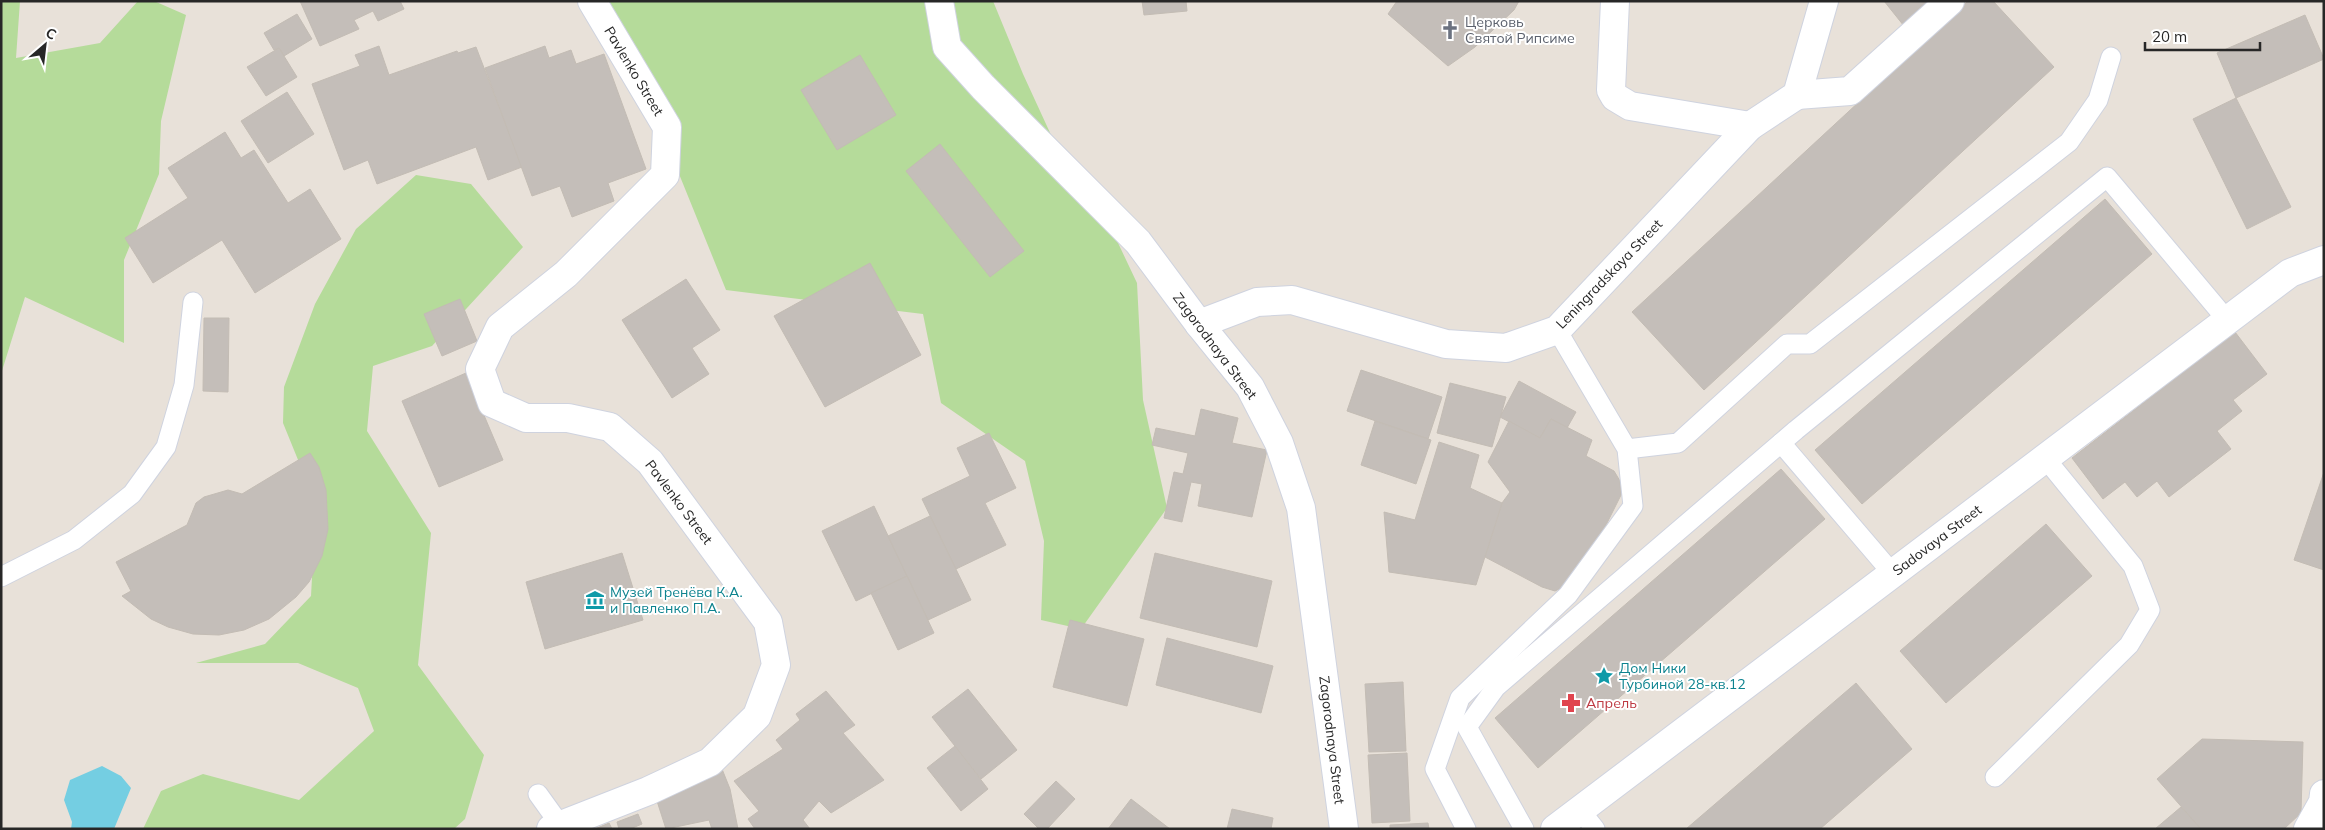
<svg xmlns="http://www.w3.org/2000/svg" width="2325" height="830" font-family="Mulish,sans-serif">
<rect width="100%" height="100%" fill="#e8e1d9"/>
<g fill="#b5db9a">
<polygon points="1,1 20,1 16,58 100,43 138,1 154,1 186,15 161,121 159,174 124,260 124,343 25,297 1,374"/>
<polygon points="609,1 993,1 1023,74 1063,161 1110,226 1137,283 1143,400 1167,508 1081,629 1041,620 1044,541 1025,461 941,403 923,314 726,290"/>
<polygon points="416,175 471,184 523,247 432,346 373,366 367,431 431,533 418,665 484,755 465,819 454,829 143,829 161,791 203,774 299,800 374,731 358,688 298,663 196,663 265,644 311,596 316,504 283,423 284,387 315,304 356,229"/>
</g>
<polygon fill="#74cee2" points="102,766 121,776 131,788 114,829 71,829 72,822 64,800 70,780"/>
<g fill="#c4beb9" stroke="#c3bcb4">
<polygon points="300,1 400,1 404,9 378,21 373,11 354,20 359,29 320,46"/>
<polygon points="1142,1 1186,1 1187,11 1144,15"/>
<polygon points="1397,1 1519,1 1514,10 1475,47 1448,66 1388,14"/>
<polygon points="1884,1 1932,1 1904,26"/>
<polygon points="1968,1 1993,1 2054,67 1704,390 1632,312"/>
<polygon points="297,14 312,39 284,56 279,48 274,50 264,33"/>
<polygon points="2305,15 2324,59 2236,98 2217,53"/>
<polygon points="379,46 389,75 457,51 458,53 476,47 522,167 488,180 476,147 377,184 368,160 344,170 312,84 360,66 355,55"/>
<polygon points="545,46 549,58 571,50 576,64 604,54 646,169 608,183 614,201 572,217 560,186 532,196 485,68"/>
<polygon points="279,48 297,77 266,96 247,67"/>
<polygon points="860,55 896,115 837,150 801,90"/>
<polygon points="287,92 314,134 268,163 241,121"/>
<polygon points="2236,98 2291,207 2247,229 2193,119"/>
<polygon points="225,132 241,158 254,150 288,203 310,189 341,239 255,293 222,240 153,283 125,238 188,198 168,168"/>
<polygon points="940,144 1024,251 990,277 906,171"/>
<polygon points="2105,199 2152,254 1862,504 1815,450"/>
<polygon points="870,263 921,355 825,407 774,316"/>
<polygon points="686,279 720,330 692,348 709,374 672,398 622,320"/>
<polygon points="460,299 477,341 442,356 424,314"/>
<polygon points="204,318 229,318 228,392 203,391"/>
<polygon points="2235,332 2267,374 2233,400 2242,411 2217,431 2231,449 2169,497 2157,481 2137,497 2125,482 2103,499 2072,458"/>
<polygon points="1361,370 1442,397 1428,439 1347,411"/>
<polygon points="466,373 503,460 439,487 402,401"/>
<polygon points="1519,381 1576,412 1567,428 1551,419 1540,438 1500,417"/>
<polygon points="1450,383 1506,397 1492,447 1437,433"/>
<polygon points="1201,409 1238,418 1232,443 1267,450 1252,517 1198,506 1202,484 1191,482 1182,522 1164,518 1174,472 1183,474 1188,453 1152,445 1156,428 1195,436"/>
<polygon points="1551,419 1592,440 1586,456 1614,471 1620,481 1621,495 1579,579 1555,591 1542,587 1485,557 1502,503 1510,492 1488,462 1509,421 1540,438"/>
<polygon points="1375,421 1431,440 1416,484 1361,465"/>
<polygon points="989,433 1016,488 985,503 1006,545 956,569 922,499 970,476 957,448"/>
<polygon points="1439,442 1479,455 1470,488 1502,503 1476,585 1389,572 1384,512 1415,520"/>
<polygon points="310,453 319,467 326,490 328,529 322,556 309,582 296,597 269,619 244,630 219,635 193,634 168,627 151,619 122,596 131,591 116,562 187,525 196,503 204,497 228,490 242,494"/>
<polygon points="1781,469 1825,519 1538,768 1495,718"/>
<polygon points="2324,472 2324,570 2294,560"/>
<polygon points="874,506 907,576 856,601 822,531"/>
<polygon points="930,516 971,600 928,620 888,536"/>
<polygon points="2046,524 2092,576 1946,703 1900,651"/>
<polygon points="622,553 643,620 545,649 526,582"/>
<polygon points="1155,553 1272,581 1257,647 1140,618"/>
<polygon points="907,576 934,633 898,650 871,593"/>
<polygon points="1070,620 1144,639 1127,706 1053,687"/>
<polygon points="1167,638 1273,666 1261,713 1156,685"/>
<polygon points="1403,682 1406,751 1369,752 1365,684"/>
<polygon points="1856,683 1912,749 1820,829 1686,829"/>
<polygon points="968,689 1017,750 981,779 932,717"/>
<polygon points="826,691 855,725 843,733 884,780 831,813 819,801 803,820 810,829 755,829 748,819 759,811 734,781 783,749 776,740 800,720 796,714"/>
<polygon points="2202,739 2303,742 2301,813 2284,829 2201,829 2157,779"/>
<polygon points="955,746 988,789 961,811 927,768"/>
<polygon points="1407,753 1410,821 1372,823 1368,755"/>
<polygon points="722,769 730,789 738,829 712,829 709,820 666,829 657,801"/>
<polygon points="1056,781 1075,799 1047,829 1039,829 1024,814"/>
<polygon points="1131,799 1170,829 1108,829"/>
<polygon points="2181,807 2201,829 2155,829"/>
<polygon points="1232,809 1273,818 1271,829 1227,829"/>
<polygon points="638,814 642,824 630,829 619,829 617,822"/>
<polygon points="609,823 612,829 595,829"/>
<polygon points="1428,823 1429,829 1390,829 1390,825"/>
</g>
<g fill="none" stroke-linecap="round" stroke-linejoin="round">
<g stroke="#cfd3df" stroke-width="21">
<g id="lane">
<polyline points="1781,443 1893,574"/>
<polyline points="1627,449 1678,443 1787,344 1810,344 2069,142 2098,100 2111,57"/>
<polyline points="1,577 74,540 132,494 166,447 184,385 193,302"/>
<polyline points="1995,777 2129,645 2150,610 2133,566 2045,458"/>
<polyline points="538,794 561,826"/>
<polyline points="1580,810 1595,829"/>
<polyline points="1466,829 1435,769 1460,698 1568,595 1633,506 1627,449 1557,330"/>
<polyline points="1524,829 1467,727 1496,687 1796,430 2107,177 2227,320"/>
</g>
</g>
<g stroke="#cfd3df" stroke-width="30">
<g id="street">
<polyline points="939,1 947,47 983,87 1138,242 1199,324 1250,387 1279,443 1301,508 1344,829"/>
<polyline points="1615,1 1611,90 1615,97 1630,106 1750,126"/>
<polyline points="1797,95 1850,91 1950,1"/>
<polyline points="1199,324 1257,302 1292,300 1446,344 1506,348 1557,330 1750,126 1797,95 1824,1"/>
<polyline points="551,829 648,791 710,762 757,716 776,665 768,622 650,462 610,427 568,418 526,418 492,403 480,369 500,327 566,274 665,175 667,127 592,1"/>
<polyline points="1555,829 2290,273 2324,260"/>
<polyline points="2308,829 2323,802 2324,794"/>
</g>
</g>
<use href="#lane" stroke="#fff" stroke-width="19"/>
<use href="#street" stroke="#fff" stroke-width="28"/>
</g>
<defs>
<g id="church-bare" transform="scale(1.5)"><path d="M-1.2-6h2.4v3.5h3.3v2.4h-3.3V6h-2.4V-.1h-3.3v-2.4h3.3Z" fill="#6b7280" stroke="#fff" stroke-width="2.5" paint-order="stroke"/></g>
<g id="museum-bare" transform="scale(1.5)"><path d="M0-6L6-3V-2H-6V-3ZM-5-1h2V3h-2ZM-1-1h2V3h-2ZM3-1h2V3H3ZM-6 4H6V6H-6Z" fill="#0f9aa8" stroke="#fff" stroke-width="2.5" paint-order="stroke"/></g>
<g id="sight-bare" transform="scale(1.5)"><path d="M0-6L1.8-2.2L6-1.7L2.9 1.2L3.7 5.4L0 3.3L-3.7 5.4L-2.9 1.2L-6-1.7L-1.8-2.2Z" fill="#0f9aa8" stroke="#fff" stroke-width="2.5" paint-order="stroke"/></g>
<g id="pharmacy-bare" transform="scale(1.5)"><path d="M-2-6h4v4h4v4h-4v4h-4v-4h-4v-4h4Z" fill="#e0444e" stroke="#fff" stroke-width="2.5" paint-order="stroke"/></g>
</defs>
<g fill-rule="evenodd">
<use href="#church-bare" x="1450" y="30"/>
<use href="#museum-bare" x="595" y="600"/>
<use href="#sight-bare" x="1604" y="676"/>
<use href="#pharmacy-bare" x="1571" y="703"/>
</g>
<g text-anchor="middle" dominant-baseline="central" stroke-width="4" stroke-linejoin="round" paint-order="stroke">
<g font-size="14" fill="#5b616d" stroke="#fff" text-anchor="start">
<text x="1465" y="22">Церковь<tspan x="1465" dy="16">Святой Рипсиме</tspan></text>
</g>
<g font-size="14" fill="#272727" stroke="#fff">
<text transform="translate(634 71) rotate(59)">Pavlenko Street</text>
<text transform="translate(1609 274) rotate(-46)">Leningradskaya Street</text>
<text transform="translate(1215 346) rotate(53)">Zagorodnaya Street</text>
<text transform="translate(679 502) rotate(53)">Pavlenko Street</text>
<text transform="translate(1937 540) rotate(-37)">Sadovaya Street</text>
<text transform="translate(1332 740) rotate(83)">Zagorodnaya Street</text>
</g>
<g font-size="14" fill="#0d838f" stroke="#fff" text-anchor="start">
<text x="610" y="592">Музей Тренёва К.А.<tspan x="610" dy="16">и Павленко П.А.</tspan></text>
<text x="1619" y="668">Дом Ники<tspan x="1619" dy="16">Турбиной 28-кв.12</tspan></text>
</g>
<g font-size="14" fill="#be3a42" stroke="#fff" text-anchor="start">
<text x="1586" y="703">Апрель</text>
</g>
</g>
<rect width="2325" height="830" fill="none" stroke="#272727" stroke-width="5"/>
<g transform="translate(45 45) rotate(28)" stroke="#ffffff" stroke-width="4" paint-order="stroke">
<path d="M0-4L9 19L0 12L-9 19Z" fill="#272727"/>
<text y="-8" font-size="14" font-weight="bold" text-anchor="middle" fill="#272727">С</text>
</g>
<path d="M2145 42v8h115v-8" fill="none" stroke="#272727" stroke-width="2.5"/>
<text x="2152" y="42" font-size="15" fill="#272727" stroke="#ffffff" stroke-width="4" paint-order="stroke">20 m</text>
</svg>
